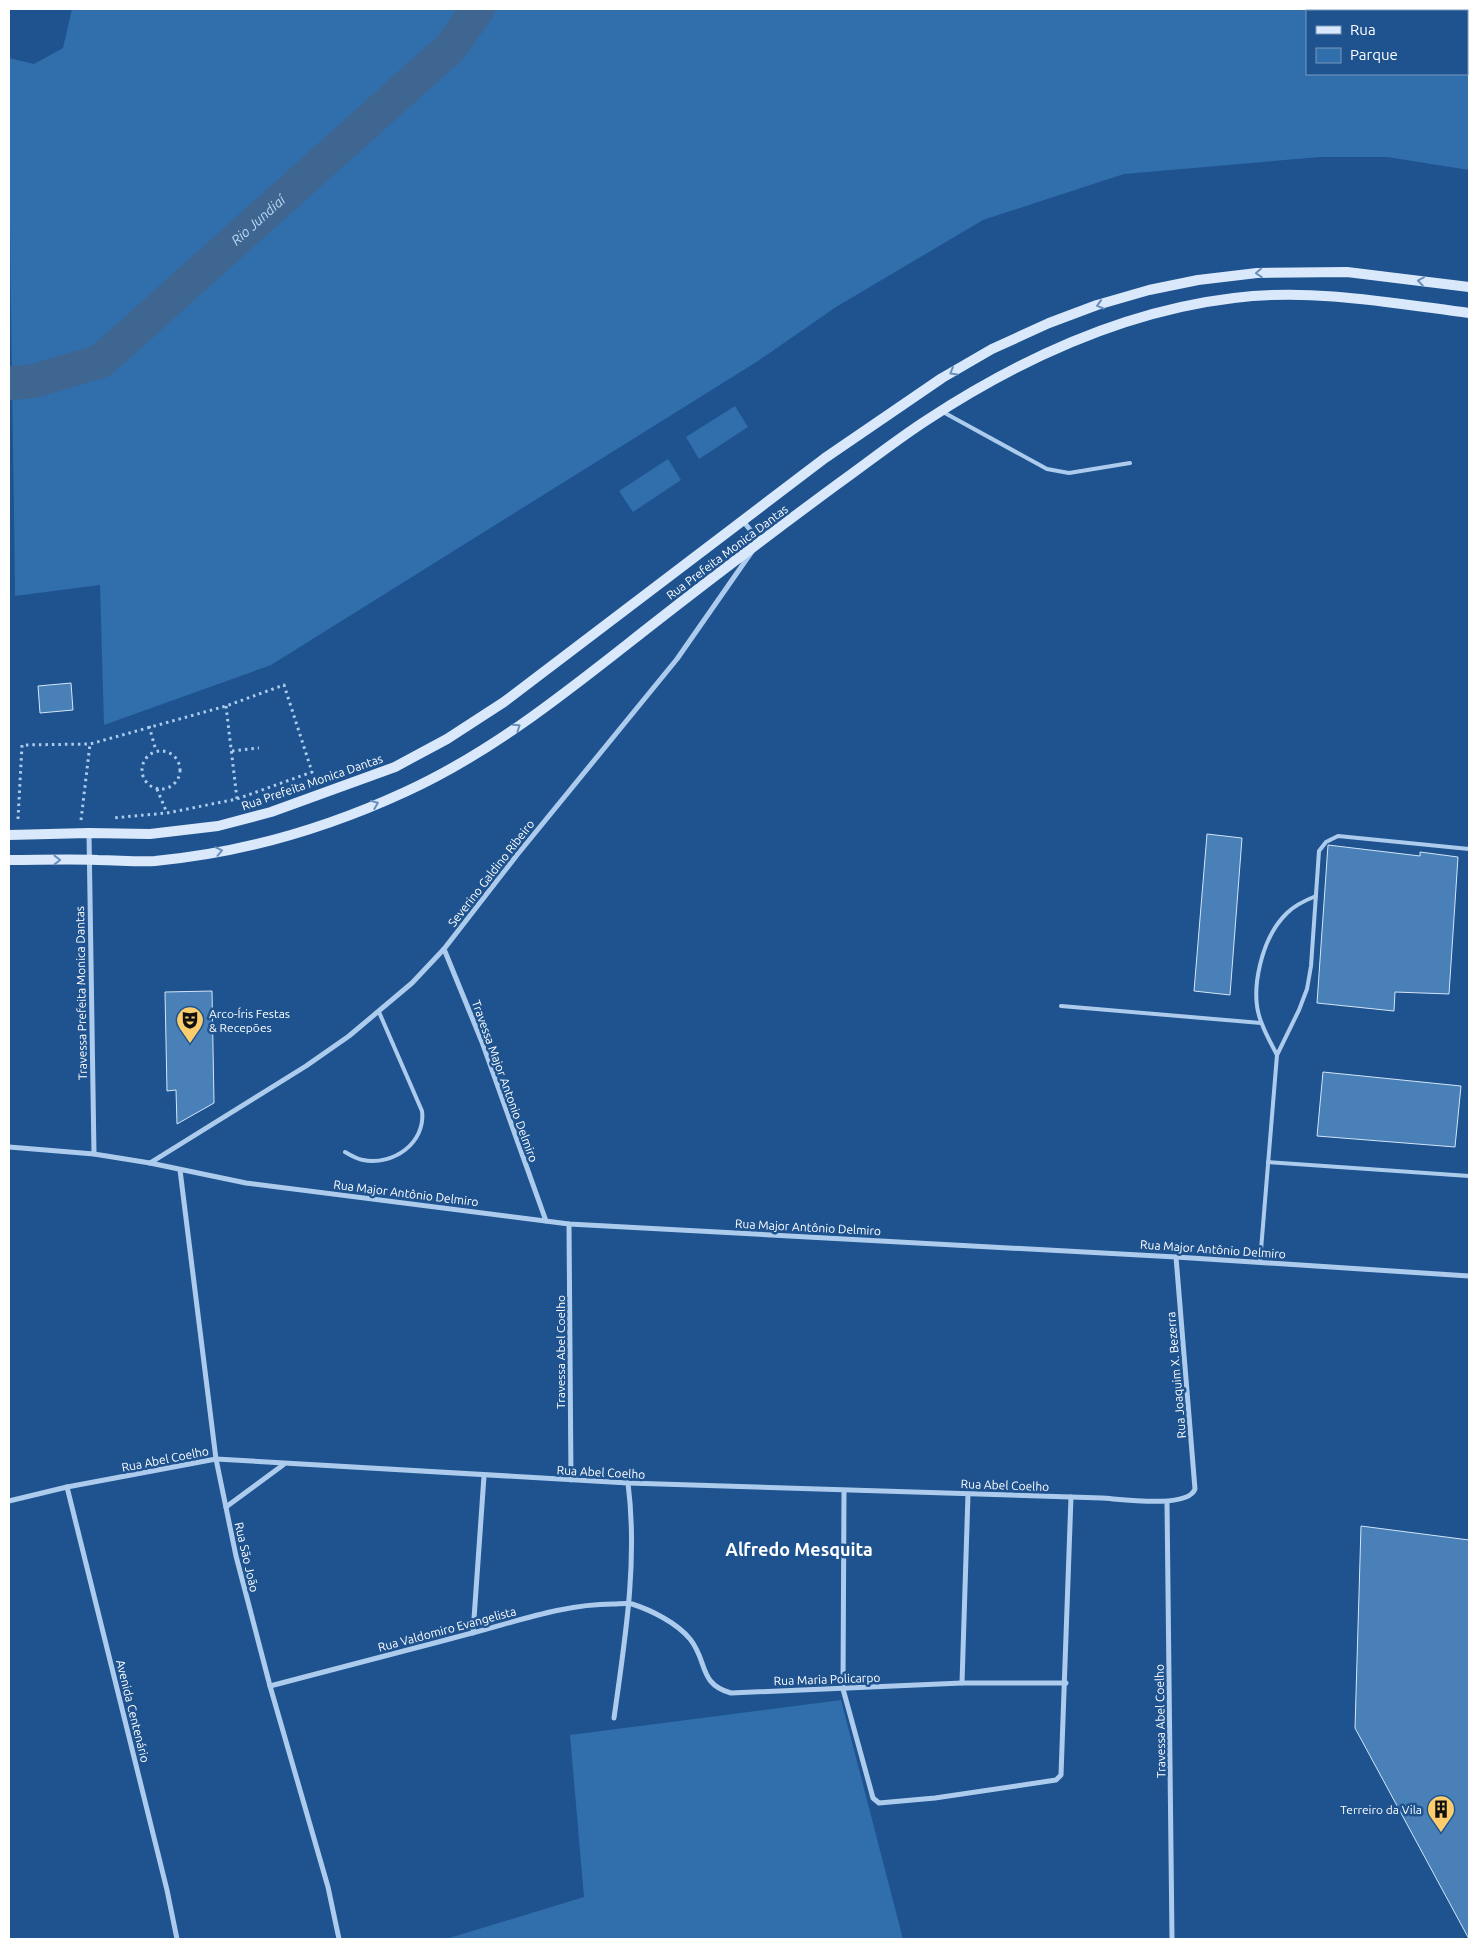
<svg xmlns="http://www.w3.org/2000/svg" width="1478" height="1948" font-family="Ubuntu,sans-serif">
<rect width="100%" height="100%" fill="#1e538f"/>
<g fill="#316eac" fill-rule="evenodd">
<path d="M72,9H1469V170L1387,157H1320L1124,174L983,220L836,307L758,361L271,665L104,725L100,585L15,596C13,416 9,237 9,58L34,64L63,48ZM1307,11H1467V74H1307Z"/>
<polygon points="735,406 748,427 699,459 686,437"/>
<polygon points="668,459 681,480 633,512 619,491"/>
<polygon points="841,1700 903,1939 446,1939 584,1897 570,1735"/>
</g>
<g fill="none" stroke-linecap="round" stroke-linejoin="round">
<path stroke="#3f6690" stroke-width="34" id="s1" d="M9,383L34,381L101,361L451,47L478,9"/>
</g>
<g fill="#4a80b8" stroke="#d3e5f9">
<polygon points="71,683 73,710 40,713 38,686"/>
<polygon points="1207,834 1242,838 1230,995 1194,991"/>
<polygon points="1328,845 1420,856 1420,852 1458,857 1449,994 1395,992 1394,1011 1317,1003"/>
<polygon points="212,991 214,1103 177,1124 176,1090 167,1091 165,992"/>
<polygon points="1323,1072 1461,1086 1455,1147 1317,1136"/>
<polygon points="1361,1526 1469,1540 1469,1939 1355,1728"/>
</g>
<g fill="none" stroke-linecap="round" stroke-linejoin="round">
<g stroke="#adcced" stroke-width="3" stroke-dasharray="2.5 4" stroke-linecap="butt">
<polyline points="226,706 237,799"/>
<polyline points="149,726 156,751"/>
<circle cx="161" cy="770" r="19"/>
<polyline points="232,751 259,748"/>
<polyline points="157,789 167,813"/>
<polyline points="18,819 22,745 90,744 226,706 284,685 312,772 237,799 167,813 112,818"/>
<polyline points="81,820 90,744"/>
</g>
<g stroke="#adcced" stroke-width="4">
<polyline points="943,412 1047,469 1069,473 1130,463"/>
<polyline points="1061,1006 1261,1023"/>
<path d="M1277,1055C1272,1045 1266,1035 1262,1024C1248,992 1262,937 1287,913C1295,905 1306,900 1316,896"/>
<path d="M345,1152C350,1155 357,1159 363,1160C393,1166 426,1143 422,1111L379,1012"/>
<polyline points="1268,1162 1469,1176"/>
<polyline points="1260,1262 1277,1055 1299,1010 1307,989 1311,966 1319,851 1326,842 1338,836 1469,849"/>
</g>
<g stroke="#adcced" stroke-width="5">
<polyline points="743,521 760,542 758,543"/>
<polyline points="89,833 94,1154"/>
<polyline points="444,949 482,1042 546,1221"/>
<polyline points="9,1147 94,1154 150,1163 246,1183 569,1224 1176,1257 1469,1276"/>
<polyline points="150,1163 306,1066 349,1036 412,983 444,949 517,855 677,659 753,550"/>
<polyline points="180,1170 216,1459 236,1556 270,1686 328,1887 339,1939"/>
<polyline points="569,1224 571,1480"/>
<polyline points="67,1487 167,1890 177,1939"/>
<polyline points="844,1491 843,1689 873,1798 879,1803 935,1798 1056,1780 1061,1775 1071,1497"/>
<path d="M9,1501L67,1487L216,1459L628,1483L1102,1498C1120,1499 1188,1509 1195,1489L1176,1257"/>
<polyline points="1167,1502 1172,1939"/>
<polyline points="226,1507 283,1465"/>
<polyline points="473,1633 484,1476"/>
<polyline points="962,1683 968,1494"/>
<path d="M270,1686C338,1668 405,1651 472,1633C518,1621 565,1604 613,1604C619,1604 626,1603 632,1604C651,1610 677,1623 690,1639C708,1661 698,1684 731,1693L962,1683H1066"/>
<path d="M614,1718C625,1639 638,1562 628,1483"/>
</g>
<g stroke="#d9e8fa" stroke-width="10">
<polyline points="9,835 89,833 150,834 218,826 271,812 395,767 447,739 504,702 825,458 942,378 992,349 1049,323 1097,305 1149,290 1198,280 1257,273 1347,272 1469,287"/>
<path d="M9,860C39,860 68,859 98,860C117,860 136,862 155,861C241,853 327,828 405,792C497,750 575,685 653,624C713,577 774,531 835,486C866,464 896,440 927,420C1020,359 1124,311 1234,298C1312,288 1392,303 1469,313"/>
</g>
</g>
<defs><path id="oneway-chevron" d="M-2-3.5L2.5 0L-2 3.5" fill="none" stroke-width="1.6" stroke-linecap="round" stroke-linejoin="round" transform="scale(1.25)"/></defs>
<g stroke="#698fba">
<use href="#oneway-chevron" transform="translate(1259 273) rotate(176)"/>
<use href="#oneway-chevron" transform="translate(1421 281) rotate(-172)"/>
<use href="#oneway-chevron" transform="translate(1100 305) rotate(163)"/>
<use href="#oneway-chevron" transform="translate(953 372) rotate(150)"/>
<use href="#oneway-chevron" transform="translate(517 727) rotate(-34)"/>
<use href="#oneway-chevron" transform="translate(375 804) rotate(-22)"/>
<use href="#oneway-chevron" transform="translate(219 851) rotate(-12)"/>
<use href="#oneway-chevron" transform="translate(57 860)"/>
</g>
<defs>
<g id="theatre-pin" transform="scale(1.4375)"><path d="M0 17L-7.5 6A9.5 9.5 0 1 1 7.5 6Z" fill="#fccd6c" stroke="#1e538f"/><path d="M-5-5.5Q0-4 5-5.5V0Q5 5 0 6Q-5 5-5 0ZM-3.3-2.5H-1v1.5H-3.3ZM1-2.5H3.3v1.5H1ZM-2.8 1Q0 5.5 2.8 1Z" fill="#111"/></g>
<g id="building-pin" transform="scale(1.4375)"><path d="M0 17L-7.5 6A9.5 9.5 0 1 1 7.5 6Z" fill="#fccd6c" stroke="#1e538f"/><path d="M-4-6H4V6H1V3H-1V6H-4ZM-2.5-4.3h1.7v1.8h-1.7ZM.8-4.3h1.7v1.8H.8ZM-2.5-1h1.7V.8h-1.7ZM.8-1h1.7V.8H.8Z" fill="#111"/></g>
</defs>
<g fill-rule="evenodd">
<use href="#theatre-pin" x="190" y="1020"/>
<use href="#building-pin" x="1441" y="1809"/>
</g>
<g text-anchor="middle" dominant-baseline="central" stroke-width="5" stroke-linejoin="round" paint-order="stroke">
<g font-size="12" fill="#fff" stroke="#1e538f">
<text transform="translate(727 552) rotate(-37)">Rua Prefeita Monica Dantas</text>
<text transform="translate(312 782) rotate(-19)">Rua Prefeita Monica Dantas</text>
<text transform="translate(491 873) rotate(-52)">Severino Galdino Ribeiro</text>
<text transform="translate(81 993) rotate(-91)">Travessa Prefeita Monica Dantas</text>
<text transform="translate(505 1081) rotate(70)">Travessa Major Antonio Delmiro</text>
<text transform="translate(406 1193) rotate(7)">Rua Major Antônio Delmiro</text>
<text transform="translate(808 1227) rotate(3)">Rua Major Antônio Delmiro</text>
<text transform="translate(1213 1249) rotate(4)">Rua Major Antônio Delmiro</text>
<text transform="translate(560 1352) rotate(-90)">Travessa Abel Coelho</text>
<text transform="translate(1176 1375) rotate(-95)">Rua Joaquim X. Bezerra</text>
<text transform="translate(165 1459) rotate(-11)">Rua Abel Coelho</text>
<text transform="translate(601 1472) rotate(3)">Rua Abel Coelho</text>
<text transform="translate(1005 1485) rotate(2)">Rua Abel Coelho</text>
<text transform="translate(247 1557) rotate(77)">Rua São João</text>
<text transform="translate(447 1629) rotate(-15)">Rua Valdomiro Evangelista</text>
<text transform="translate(827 1679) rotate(-2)">Rua Maria Policarpo</text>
<text transform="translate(133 1711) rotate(76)">Avenida Centenário</text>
<text transform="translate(1160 1721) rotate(-91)">Travessa Abel Coelho</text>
</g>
<g font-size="12" fill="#fff" stroke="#1e538f" text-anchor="start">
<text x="209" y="1013">Arco-Íris Festas<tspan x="209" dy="14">&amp; Recepões</tspan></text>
<text x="1422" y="1809" text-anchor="end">Terreiro da Vila</text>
</g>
<g font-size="14" font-style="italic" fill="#b9d6f4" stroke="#1e538f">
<text stroke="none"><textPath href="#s1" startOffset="306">Rio Jundiaí</textPath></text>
</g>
<g font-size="18" font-weight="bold" fill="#fff" stroke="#1e538f">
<text x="799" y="1549">Alfredo Mesquita</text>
</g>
</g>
<rect width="1478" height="1948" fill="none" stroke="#ffffff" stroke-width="20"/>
<rect x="1306" y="10" width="162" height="65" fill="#1e538f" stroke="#7898bc"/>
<rect x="1316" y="26" width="25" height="8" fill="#d9e8fa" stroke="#7898bc"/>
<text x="1350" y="35" font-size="15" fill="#ffffff">Rua</text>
<rect x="1316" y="48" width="25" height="15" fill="#316eac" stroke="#7898bc"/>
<text x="1350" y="60" font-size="15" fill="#ffffff">Parque</text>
</svg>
